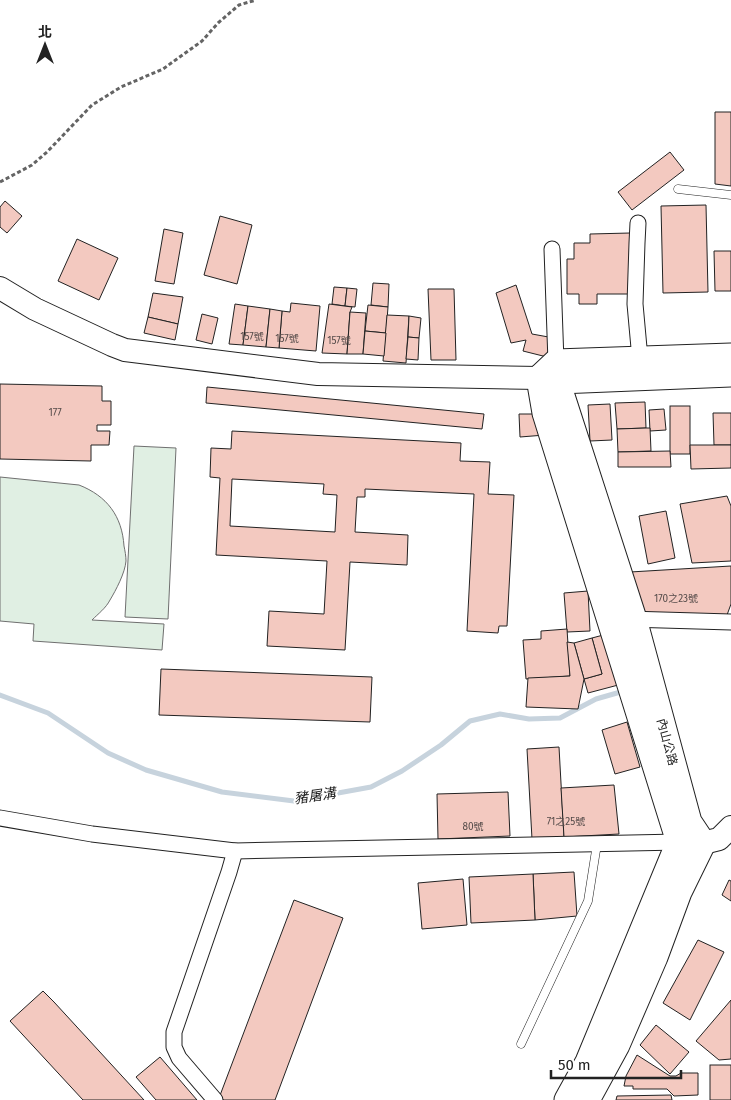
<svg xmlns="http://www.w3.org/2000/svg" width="731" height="1100" font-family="'Fira Sans','Noto Sans TC',sans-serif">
<rect width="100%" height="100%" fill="#fff"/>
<g fill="#e0efe3" stroke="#6f6f6f">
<polygon points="134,446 176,448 168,619 125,617"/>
<path d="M0,477L79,485C107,496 122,516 124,546C125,551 126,556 126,561C125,573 116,590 110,600C106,608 98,614 92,620L164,624L162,650L33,641L34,624L0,621Z"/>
</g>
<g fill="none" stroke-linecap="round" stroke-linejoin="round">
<polyline stroke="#c7d3dd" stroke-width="5" points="0,695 48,713 108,753 146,770 222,792 294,801 371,787 402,771 441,745 470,721 500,714 529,719 560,718 596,699 624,691"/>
</g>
<g fill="#f3c9c0" stroke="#222" fill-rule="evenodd">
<polygon points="715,112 731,112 731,186 715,184"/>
<polygon points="670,152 684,170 632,210 618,192"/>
<polygon points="5,201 22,216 7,233 0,227 0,207"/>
<polygon points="706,205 708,292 663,293 661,206"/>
<polygon points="220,216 252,225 237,284 204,275"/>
<polygon points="164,229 183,233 174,284 155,281"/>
<polygon points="630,233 631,294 597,294 597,304 579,304 579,294 567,294 567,259 574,259 574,243 590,243 590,234"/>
<polygon points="77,239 118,258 99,300 58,281"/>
<polygon points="714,251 731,251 731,291 715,291"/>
<polygon points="373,283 389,284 388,307 371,305"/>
<polygon points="516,285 532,334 554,338 551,358 523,351 526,340 511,343 496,293"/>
<polygon points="334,287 347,288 345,306 332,304"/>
<polygon points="347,288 357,289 355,307 345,306"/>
<polygon points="428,289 454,289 456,360 431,360"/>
<polygon points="153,293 183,297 178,324 148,317"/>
<polygon points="291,303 320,306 316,351 279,348 282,311 290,312"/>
<polygon points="235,304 248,306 243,345 229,344"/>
<polygon points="329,304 352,307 350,312 347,354 322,353"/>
<polygon points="368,305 388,307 386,333 365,331"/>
<polygon points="248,306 270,309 266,347 243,345"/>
<polygon points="270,309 282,311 279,348 266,347"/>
<polygon points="350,312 366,313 363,354 347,354"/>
<polygon points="202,314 218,318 212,344 196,340"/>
<polygon points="387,315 409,316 406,363 383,361"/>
<polygon points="409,316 421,318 419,338 408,337"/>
<polygon points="148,317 178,324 175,340 144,333"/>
<polygon points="365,331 386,333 384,356 363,354"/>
<polygon points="408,337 419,338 418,360 406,359"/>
<polygon points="0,384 102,386 102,401 111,401 111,425 97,425 97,431 110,431 109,445 91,445 91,461 0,459"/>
<polygon points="207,387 484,414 482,429 206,403"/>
<polygon points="645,402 646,428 617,429 615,403"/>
<polygon points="610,404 612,440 590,441 588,405"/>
<rect x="670" y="406" width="20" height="48"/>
<polygon points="664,409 666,430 650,431 649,410"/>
<polygon points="713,413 731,413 731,445 714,445"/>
<polygon points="519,414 541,414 545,435 520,437"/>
<polygon points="646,428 650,428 651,451 618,452 617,429"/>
<path d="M232,431L461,443L460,461L490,462L488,494L514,495L507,626H499L498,633L467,631L474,494L365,489V497H357L355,532L408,535L407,565L350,562L345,650L267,646L269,611L324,614L327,561L216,555L220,478L210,477L211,448L231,449ZM232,479L324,484L323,494L337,495L335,532L230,526Z"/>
<polygon points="690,445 731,445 731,468 691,469"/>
<polygon points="670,451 671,467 618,467 618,452"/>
<polygon points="727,496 731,506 731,561 692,563 680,504"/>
<polygon points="666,511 675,558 648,564 639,516"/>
<polygon points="731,566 731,604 727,615 641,613 630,572"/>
<polygon points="588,591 590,631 567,632 564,593"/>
<polygon points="567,629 570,676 526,679 523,640 541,639 541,631"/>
<polygon points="607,634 622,684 588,693 584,679 602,674 592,638"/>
<polygon points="592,638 602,674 584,679 574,643"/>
<polygon points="567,642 574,643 584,679 578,709 526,707 528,678 570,676"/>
<polygon points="161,669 372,677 370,722 159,715"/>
<polygon points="627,722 640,767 615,774 602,730"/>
<polygon points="559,747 564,837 532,839 527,749"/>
<polygon points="614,785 619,834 564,837 561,788"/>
<polygon points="508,792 510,836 438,839 437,794"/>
<polygon points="574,872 577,916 535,920 533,874"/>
<polygon points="533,874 535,920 471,923 469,877"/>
<polygon points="463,879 467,925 422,929 418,883"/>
<polygon points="729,880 731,881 731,901 722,895"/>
<polygon points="294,900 343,918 275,1100 224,1100 219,1098"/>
<polygon points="698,940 724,952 690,1020 663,1003"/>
<polygon points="43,991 54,1002 144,1100 83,1100 10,1021"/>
<polygon points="731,1000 731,1059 719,1060 696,1041"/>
<polygon points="656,1025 689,1052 670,1074 640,1045"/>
<polygon points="637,1055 670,1076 676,1076 681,1073 698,1073 698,1095 674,1096 667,1089 633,1089 633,1086 624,1086 626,1076"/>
<polygon points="160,1057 197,1100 156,1100 136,1077"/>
<rect x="710" y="1065" width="21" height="35"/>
<polygon points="671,1095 672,1100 616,1100 617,1096"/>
</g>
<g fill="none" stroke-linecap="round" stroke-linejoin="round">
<g stroke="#222" stroke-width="9">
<g id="lane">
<polyline points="678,189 731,195"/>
<polyline points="521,1044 588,901 597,844"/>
</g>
</g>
<g stroke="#222" stroke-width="17">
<g id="street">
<polyline points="638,223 637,243 635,304 640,359"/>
<polyline points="552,249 556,362"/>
<polyline points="628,619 731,622"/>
<polyline points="0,818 92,834 235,851 679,842"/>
<polyline points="215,1100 179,1058 174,1047 174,1032 229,872 235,851"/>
</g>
</g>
<g stroke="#222" stroke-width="24">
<g id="secondary">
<polyline points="0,288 35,309 112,345 125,350 318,374 539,378"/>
<polyline points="685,843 703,843 719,839 731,827"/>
</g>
</g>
<g stroke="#222" stroke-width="27">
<g id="primary">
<polyline points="539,378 562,396 634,619 689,822 703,843 679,892 655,957 617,1045 587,1100"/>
<polyline points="539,378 545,413 679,842 588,1062 567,1100"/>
<polyline points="539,378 556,362 731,356"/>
<polyline points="539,378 559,381 731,374"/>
</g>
</g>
<polyline stroke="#646464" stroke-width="3" stroke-dasharray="4 2.5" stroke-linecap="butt" points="0,182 32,165 47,152 92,105 121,87 163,69 202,41 218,23 239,5 256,0"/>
<use href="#lane" stroke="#fff" stroke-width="8"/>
<use href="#street" stroke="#fff" stroke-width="15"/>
<use href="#secondary" stroke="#fff" stroke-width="22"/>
<use href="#primary" stroke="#fff" stroke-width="25"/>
</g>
<g text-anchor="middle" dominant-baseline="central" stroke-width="4" stroke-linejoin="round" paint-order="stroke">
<g font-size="10" fill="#564c4a">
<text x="252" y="337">157號</text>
<text x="287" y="339">157號</text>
<text x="339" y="341">157號</text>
<text x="55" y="413">177</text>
<text x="676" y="599">170之23號</text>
<text x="566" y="822">71之25號</text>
<text x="473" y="827">80號</text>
</g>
<g font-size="12" fill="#222" stroke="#fff">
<text transform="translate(667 742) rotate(75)">內山公路</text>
</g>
<g font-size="14" font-style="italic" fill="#222" stroke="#fff">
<text transform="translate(315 796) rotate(-8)">豬屠溝</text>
</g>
</g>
<g transform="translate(45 45)" stroke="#ffffff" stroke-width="4" paint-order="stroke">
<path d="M0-4L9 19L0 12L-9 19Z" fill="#222222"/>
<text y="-8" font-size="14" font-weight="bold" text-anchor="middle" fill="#222222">北</text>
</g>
<path d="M551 1070v8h130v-8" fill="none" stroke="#222222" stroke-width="2.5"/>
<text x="558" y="1070" font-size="15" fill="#222222" stroke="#ffffff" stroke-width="4" paint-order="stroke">50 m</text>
</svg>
